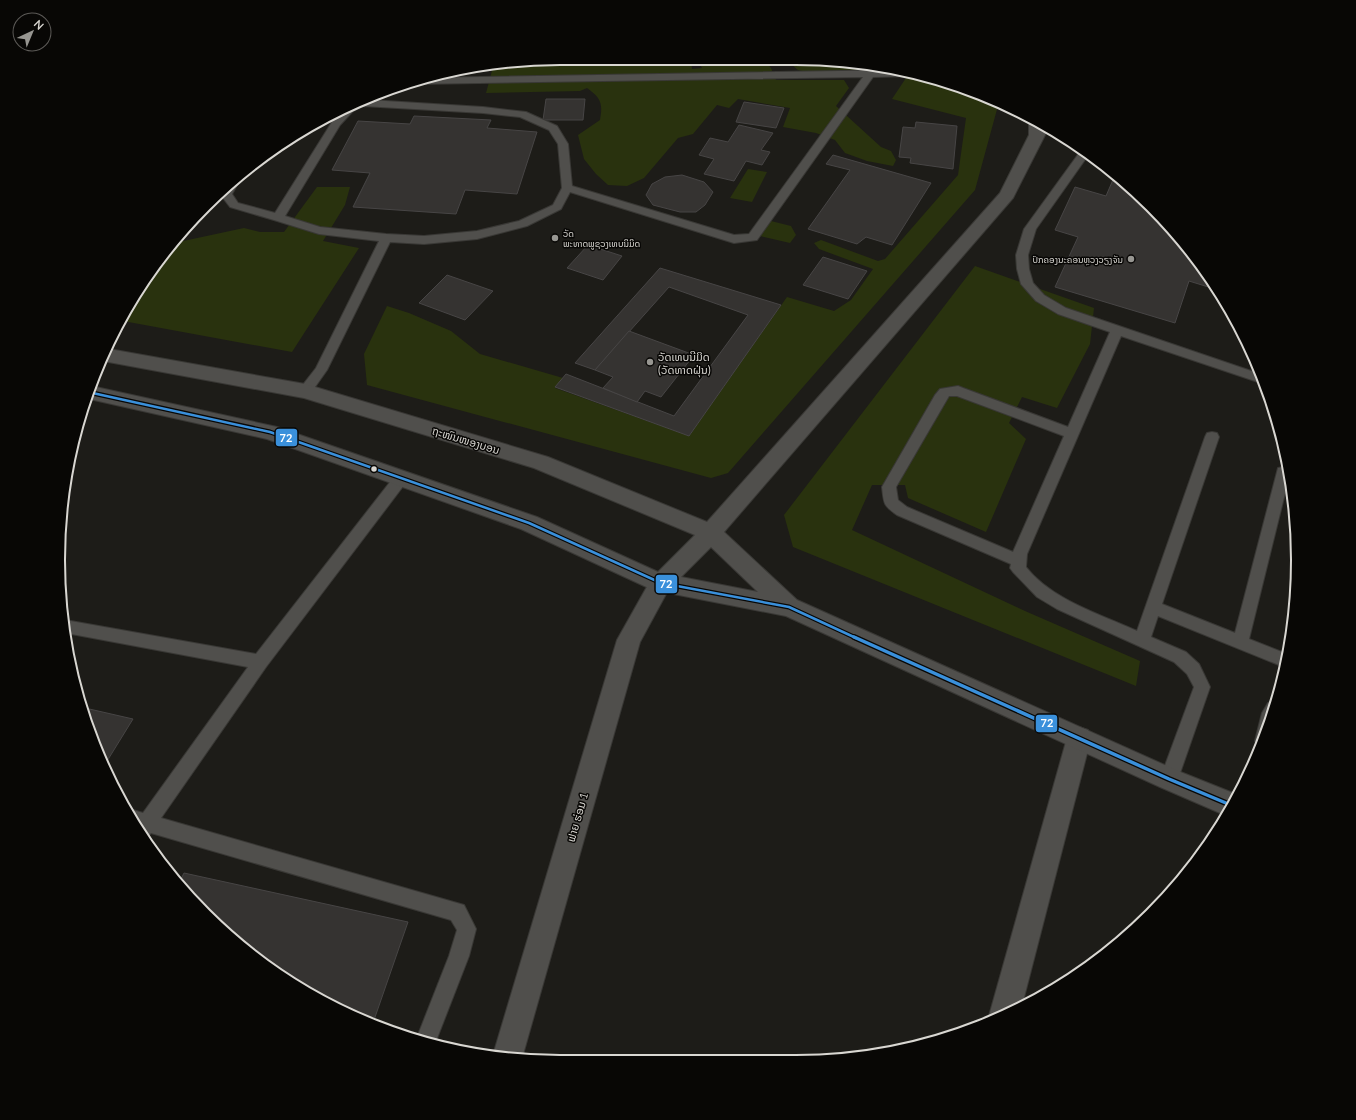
<svg xmlns="http://www.w3.org/2000/svg" width="1356" height="1120" font-family="Lato,'Noto Sans Lao',sans-serif">
<rect width="100%" height="100%" fill="#1d1c18"/>
<g fill="#29320e">
<path d="M560,58L691,59L692,69L702,68L697,59H763L771,68L776,80H844L849,88L836,106L881,147L891,151L896,160L893,166L867,161L845,153L835,140L816,133L783,127L790,108L738,99L729,108L717,105L693,134L678,138L644,178L627,186L608,185L596,174L584,159L578,135L600,120C603,103 601,98 587,88L580,91L486,93L493,67Z"/>
<path d="M800,59H829L894,68C879,71 810,75 798,70C796,69 793,65 791,64Z"/>
<polygon points="910,72 988,96 999,102 975,190 728,473 711,478 367,385 364,354 387,306 409,313 451,331 480,354 563,378 555,388 689,436 787,297 834,311 851,300 873,269 819,249 814,243 821,240 878,261 885,259 958,175 966,118 892,99"/>
<polygon points="748,169 767,172 752,202 730,198"/>
<polygon points="317,187 350,187 345,205 323,241 359,248 292,352 123,321 142,281 174,243 244,228 260,232 284,232"/>
<polygon points="771,221 791,226 796,235 790,243 760,236"/>
<polygon points="975,266 1094,308 1090,344 1057,408 1022,397 1009,423 1026,439 986,532 908,498 905,485 872,485 852,530 1025,611 1140,661 1136,686 793,547 784,515"/>
</g>
<g fill="#353331" stroke="#474545">
<polygon points="546,99 585,99 583,120 543,120"/>
<polygon points="744,102 784,108 776,128 736,122"/>
<polygon points="414,116 491,120 487,128 537,132 517,194 465,190 456,214 353,207 370,173 332,170 358,121 410,124"/>
<polygon points="916,122 957,126 953,169 910,163 911,158 899,157 903,127 915,128"/>
<polygon points="739,125 773,133 761,150 770,152 762,165 746,161 734,181 704,174 714,159 699,155 710,138 728,142"/>
<polygon points="833,155 931,183 892,245 866,237 857,244 808,229 850,170 826,164"/>
<polygon points="682,175 704,182 713,192 705,205 696,212 680,212 653,205 646,195 652,184 665,177"/>
<polygon points="1115,175 1151,205 1213,281 1218,290 1189,281 1175,323 1055,287 1078,237 1055,230 1075,187 1106,196"/>
<polygon points="588,245 622,256 603,280 567,268"/>
<polygon points="823,257 867,271 848,299 803,285"/>
<polygon points="660,268 781,305 689,436 555,387 566,374 674,416 748,315 669,287 595,370 575,363"/>
<polygon points="447,275 493,291 465,320 419,303"/>
<polygon points="629,331 694,355 661,397 645,391 637,402 603,388 613,377 595,370"/>
<polygon points="85,708 133,719 104,766"/>
<polygon points="184,873 408,922 373,1023 338,1010 254,958 179,883"/>
</g>
<g fill="none" stroke-linecap="round" stroke-linejoin="round">
<g stroke="#393835" stroke-width="2">
<g id="service">
<path d="M902,70L915,74L911,76L873,77L757,240L734,243L570,192L561,209L527,226L477,239L424,244L390,242L327,370L310,394L305,396L300,394L298,391L316,368L379,241L319,234L274,220L230,207L220,194L236,183L237,185L232,194L238,203L275,213L332,122L341,112L369,100L483,107L526,112L557,126L568,144L572,186L734,235L749,234L863,77L416,84L412,83L423,78ZM363,106L483,113L520,117L549,130L558,144L562,188L553,205L519,221L477,231L424,236L386,234L320,227L285,216L340,125L353,111Z"/>
<path d="M1082,149L1089,154L1036,229L1028,255L1029,269L1033,283L1044,295L1066,308L1260,374L1264,384L1121,336L1027,554L1026,567C1052,600 1100,614 1137,631L1205,437L1207,433L1212,432L1217,433L1219,437L1162,604L1235,633L1278,468L1283,467L1287,468L1289,477L1249,639L1287,654L1284,667L1158,616L1151,637L1186,652L1199,664L1210,687L1178,779L1175,785L1169,787L1163,785L1160,779L1194,687L1187,674L1174,662L1057,609L1037,597L1013,572L1010,568L1011,564L897,515C883,505 884,504 882,487L935,395L940,389L958,386L963,388L1068,427L1110,332L1058,314L1036,301L1021,284L1017,269L1016,255L1024,229ZM949,396H957L1064,436L1013,552L907,507L898,500L896,487Z"/>
<polygon points="402,472 407,473 409,477 407,481 266,667 161,818 464,905 476,929 469,956 434,1046 416,1040 449,956 457,930 451,920 151,833 145,839 129,812 133,810 143,813 248,667 66,633 65,620 256,654 397,473"/>
<polygon points="1274,701 1276,701 1271,722 1260,747 1257,746 1255,741 1262,713 1268,703"/>
</g>
</g>
<g stroke="#393835" stroke-width="2">
<g id="minor">
<polygon points="661,574 669,576 672,583 640,642 522,1058 521,1060 493,1055 617,640 653,576"/>
<polygon points="1079,727 1088,730 1091,738 1021,1009 991,1020 989,1016 1067,738 1070,730"/>
</g>
</g>
<g stroke="#393835" stroke-width="2">
<path id="tertiary" d="M1031,119L1045,126V135L1013,198L724,532L797,600L1178,771L1238,795L1227,816L1160,787L786,616L653,590L521,529L267,439L85,398L91,386L277,427L537,517L658,572L695,535L534,468L304,398L103,361L109,349L305,384L548,457L707,522L1000,193L1029,135V122ZM711,547L758,592L681,577Z"/>
</g>
<use href="#service" fill="#504f4c" fill-rule="evenodd"/>
<use href="#minor" fill="#504f4c" fill-rule="evenodd"/>
<use href="#tertiary" fill="#504f4c" fill-rule="evenodd"/>
<g stroke="#080705" stroke-width="5">
<polyline id="bus-1-far1" points="88,392 270,432 529,523 661,583 789,607 856,638"/>
</g>
<g stroke="#080705" stroke-width="6">
<polyline id="bus-1" points="854,637 1169,779 1233,806"/>
</g>
<use href="#bus-1-far1" stroke="#3a90db" stroke-width="2.5"/>
<use href="#bus-1" stroke="#3a90db" stroke-width="3.5"/>
</g>
<g fill="#979691" stroke="#080705" stroke-width="1.5">
<circle cx="555" cy="238" r="4"/>
<circle cx="1131" cy="259" r="4"/>
<circle cx="650" cy="362" r="4"/>
</g>
<circle fill="#d9d7d2" stroke="#080705" stroke-width="1.5" cx="374" cy="469" r="3.5"/>
<g text-anchor="middle" dominant-baseline="central" stroke-width="3" stroke-linejoin="round" paint-order="stroke">
<g font-size="9" fill="#d9d7d2" stroke="#080705" text-anchor="start">
<text x="563" y="233">ວັດ<tspan x="563" dy="10">ພະທາດພູຊວງເທບນິມິດ</tspan></text>
<text x="1123" y="259" text-anchor="end">ປົກຄອງນະຄອນຫຼວງວຽງຈັນ</text>
</g>
<g font-size="11" fill="#d9d7d2" stroke="#080705" text-anchor="start">
<text x="658" y="356">ວັດເທບນີມິດ<tspan x="658" dy="13">(ວັດທາດຝຸ່ນ)</tspan></text>
</g>
<g font-size="11" fill="#d9d7d2" stroke="#080705">
<text transform="translate(466 440) rotate(17)">ຖະໜົນໜອງບອນ</text>
<text transform="translate(577 817) rotate(-74)">ຟາຍ ຮ່ອມ 1</text>
</g>
</g>
<path d="M0 0H1356V1120H0ZM560 65H796A495 495 0 0 1 1291 560V560A495 495 0 0 1 796 1055H560A495 495 0 0 1 65 560V560A495 495 0 0 1 560 65Z" fill="#080705" fill-rule="evenodd"/>
<path fill="none" stroke="#d9d7d2" stroke-width="2" d="M560 65H796A495 495 0 0 1 1291 560V560A495 495 0 0 1 796 1055H560A495 495 0 0 1 65 560V560A495 495 0 0 1 560 65Z"/>
<g stroke="#080705" stroke-width="1.5">
<rect x="275" y="428" width="23" height="19" rx="4" fill="#3a90db"/>
<rect x="655" y="574" width="23" height="20" rx="4" fill="#3a90db"/>
<rect x="1035" y="714" width="23" height="19" rx="4" fill="#3a90db"/>
</g>
<g font-size="11" text-anchor="middle" font-weight="bold" fill="#fff">
<text x="286" y="442">72</text>
<text x="666" y="588">72</text>
<text x="1047" y="727">72</text>
</g>
<g transform="translate(32 32) rotate(44)"><circle r="19" fill="#080705" stroke="#5c5a57"/>
<path d="M0-3L7 15L0 10L-7 15Z" fill="#979691"/>
<text y="-6" font-size="11" font-weight="bold" text-anchor="middle" fill="#d9d7d2">N</text>
</g>
</svg>
